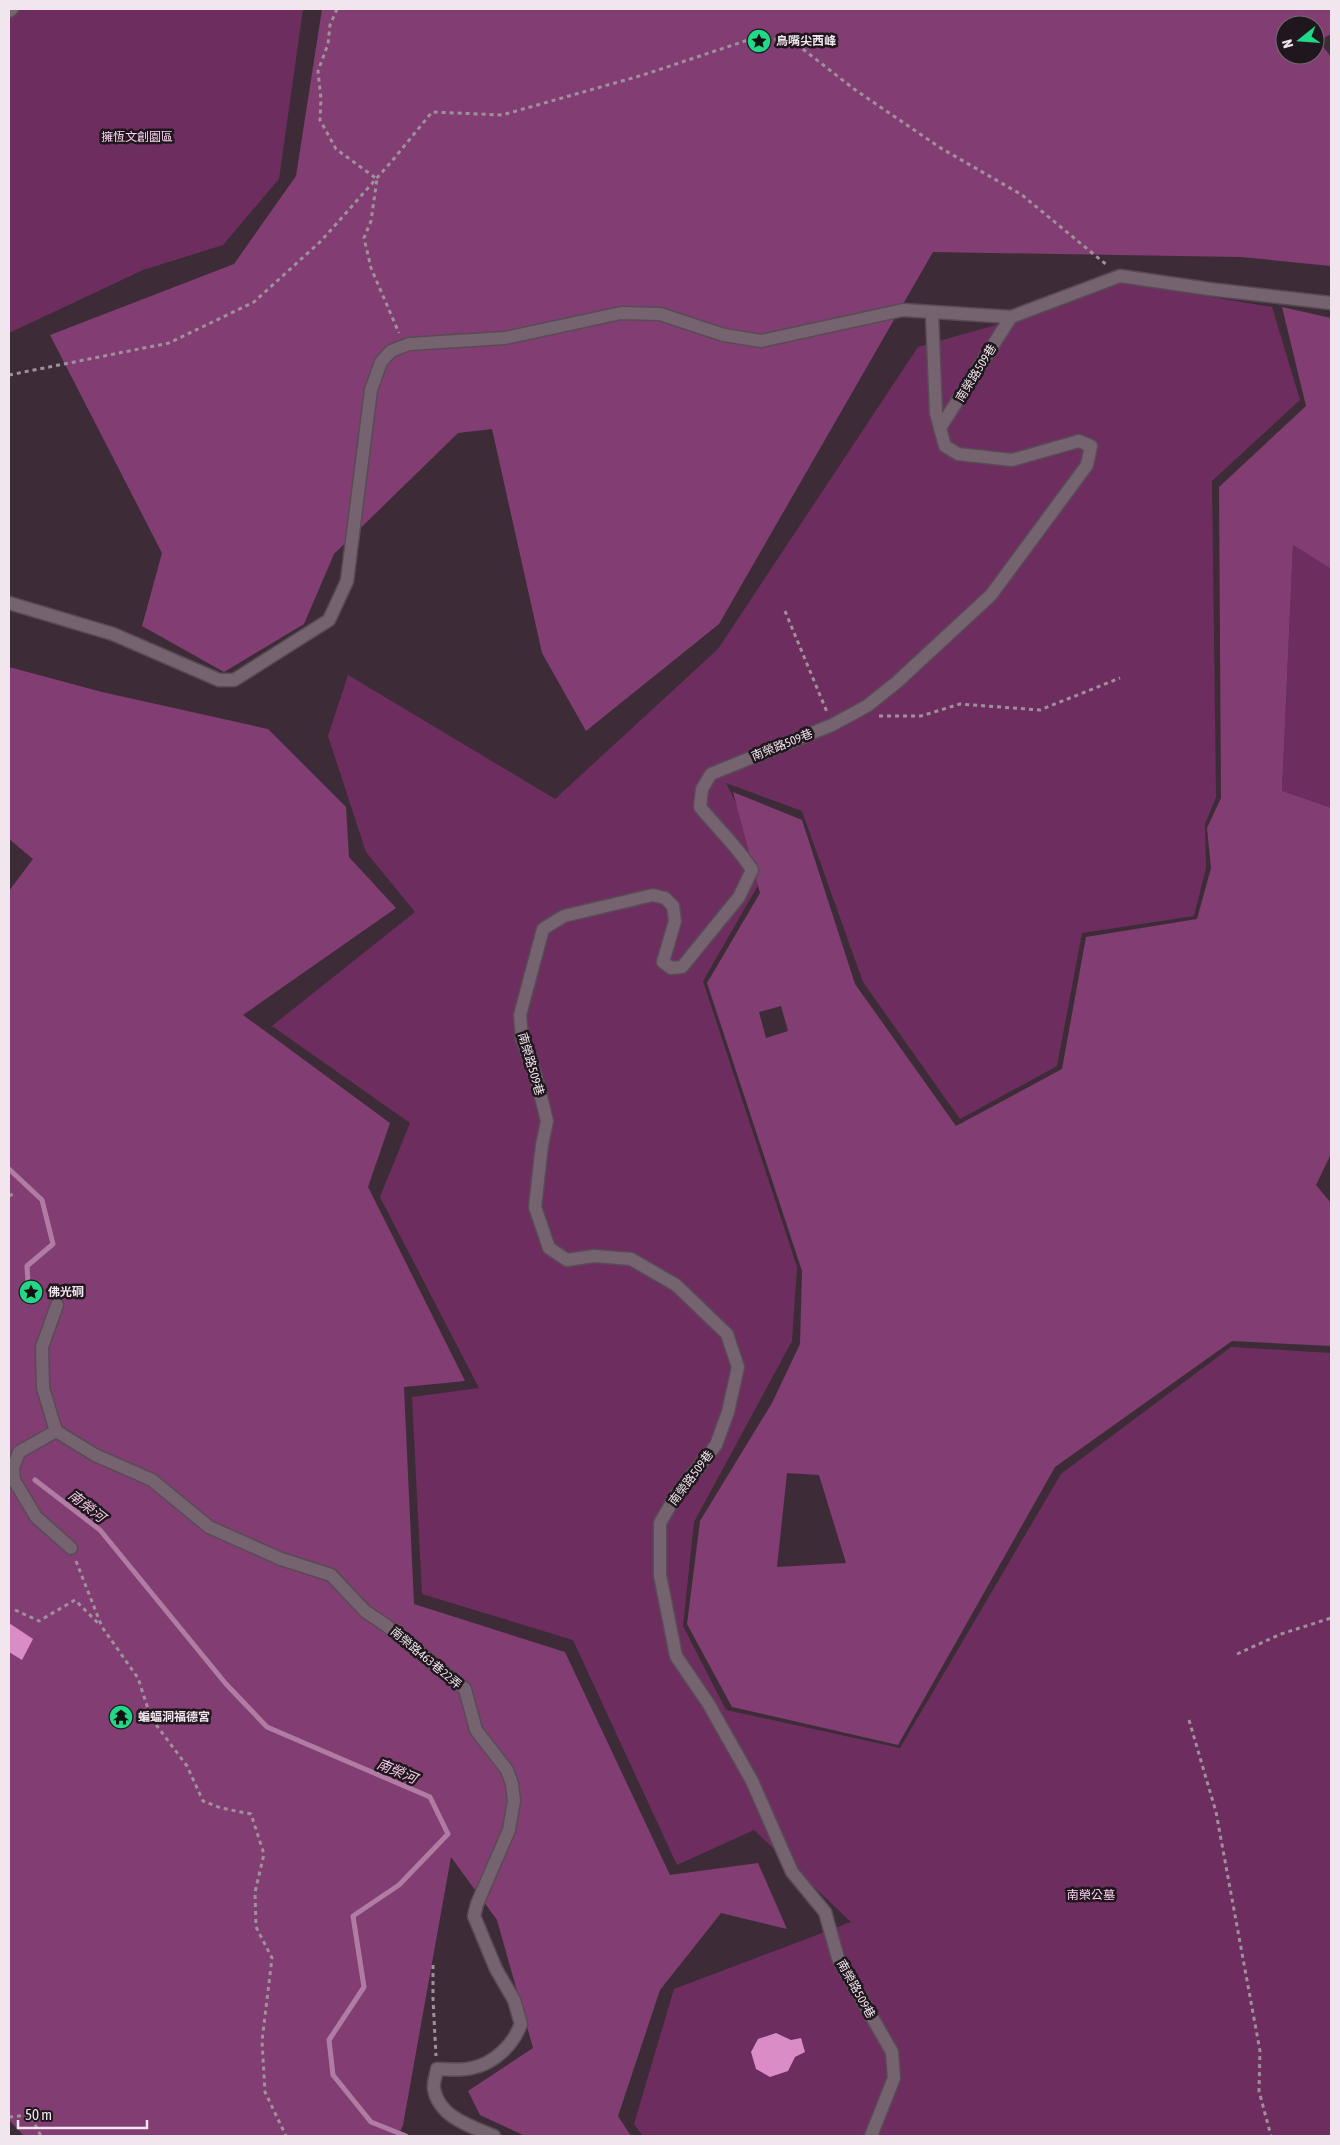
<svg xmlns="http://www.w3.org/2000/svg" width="1340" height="2145" font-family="'Asap Condensed','Noto Sans TC',sans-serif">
<rect width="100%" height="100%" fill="#3d2c38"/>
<g fill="#6d2e5f">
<polygon points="9,9 303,9 279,179 223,245 143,270 9,333"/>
<polygon points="1120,282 1272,307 1300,400 1212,481 1216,797 1205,824 1206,868 1194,916 1082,933 1057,1066 960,1119 863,982 802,811 726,783 768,868 703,981 797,1267 792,1341 694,1522 683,1626 726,1710 900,1748 1061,1474 1231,1347 1331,1353 1331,2136 643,2136 634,2124 674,1989 851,1922 754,1830 677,1865 573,1640 422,1594 412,1397 479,1388 380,1197 410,1123 272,1026 415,912 366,852 328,736 348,675 555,799 718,649 918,347 1059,307"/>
<polygon points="1293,545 1331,569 1331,809 1282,792"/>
</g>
<g fill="#823d72" fill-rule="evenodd">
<path d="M322,9H1331V34L1319,41L1331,57V266L1241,257L933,252L719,624L586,731L542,653L492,429L458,433L334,554L304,624L224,672L142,626L162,553L50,335L234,264L296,176ZM1285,25H1315V55H1285Z"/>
<path d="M1282,307L1331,318V569L1293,545L1282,791L1331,808V1154L1316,1185L1331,1203V1346L1232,1341L1055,1467L898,1745L732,1707L687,1624L700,1521L772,1403L800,1344L802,1271L707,983L760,893L733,792L802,820L855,984L956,1126L1062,1069L1086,937L1197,919L1211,868L1207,828L1221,798L1219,487L1306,406ZM781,1006L788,1031L766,1038L759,1012ZM787,1473L819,1475L846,1563L777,1567Z"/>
<polygon points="9,667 102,692 268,729 346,807 349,857 396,908 243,1015 390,1123 368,1187 465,1381 404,1387 414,1604 565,1652 670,1875 758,1863 787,1929 721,1913 660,1990 618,2116 631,2136 525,2136 480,2115 468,2091 533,2048 497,1920 451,1857 403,2125 398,2136 24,2136 9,2120 9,891 33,859 9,839"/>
</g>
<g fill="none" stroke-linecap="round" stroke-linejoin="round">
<g stroke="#b17ca4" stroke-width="5">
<polyline points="9,1169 42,1200 53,1244 27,1266 29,1302"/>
<polyline points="35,1480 100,1530 226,1684 267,1727 430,1797 448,1834 399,1885 353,1916 364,1987 329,2040 333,2075 371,2122 406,2136"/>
</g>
</g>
<g fill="#d98cc5">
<polygon points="9,1623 33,1639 22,1660 9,1652"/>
<polygon points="776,2033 791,2040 801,2038 805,2052 795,2057 788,2071 770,2077 756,2069 751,2052 758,2039"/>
</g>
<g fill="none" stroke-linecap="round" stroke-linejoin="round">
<g stroke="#594b55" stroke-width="15">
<g id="minor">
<polyline points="9,11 12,9"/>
<polyline points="932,314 936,413 940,428"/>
<polyline points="9,603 113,634 219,680 234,680 329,620 347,581 371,390 381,362 391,351 409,344 505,338 621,313 660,314 724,335 761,341 903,310 1011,317 1120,276 1209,289 1331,303"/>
<path d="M56,1431L95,1455L152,1480L209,1527L281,1559L331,1575L365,1611L387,1626L465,1689L476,1730L507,1770L512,1784L514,1801L509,1830L477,1904L474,1916L496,1969L514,2000L521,2024C513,2045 495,2063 472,2068C461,2071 448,2069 437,2069C436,2075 433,2083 434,2089C439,2117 470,2126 494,2136"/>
<polyline points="56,1431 19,1452 13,1468 14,1480 36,1517 71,1548"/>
<polyline points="56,1431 43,1388 42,1347 57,1305"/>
<path d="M871,2136L894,2078L892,2052L838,1958L825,1912L792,1872L752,1781L708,1703L676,1656L660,1575V1523L676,1495L716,1445L728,1412L738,1367L727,1334L676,1285L631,1259L594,1256L567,1260L549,1248L535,1207L542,1145L547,1121L536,1077L522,1039L520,1015L543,929L564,916L653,895L665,898L673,906L675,921L663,962L671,968L682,967L739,897L752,870C737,846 717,828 700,807L702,789L711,774L832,725L867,706L897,682L991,595L1087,465L1091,446L1079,441L1012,460L958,454L945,446L940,428L1011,317"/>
</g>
</g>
<g stroke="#9f919b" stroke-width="3" stroke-dasharray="4 4" stroke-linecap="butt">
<polyline points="337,9 330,25 328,44 318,71 321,99 320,120 336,149 377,179 371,221 364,238 371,268 399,333"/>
<polyline points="9,375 169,343 254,302 321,241 392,161 432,112 502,115 643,75 748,40 790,39 854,89 939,147 1022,195 1108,266"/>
<polyline points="785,611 827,712"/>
<polyline points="879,716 921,716 960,704 1040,710 1120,678"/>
<polyline points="9,1196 15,1193"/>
<polyline points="76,1561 102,1627 138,1678 151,1718 187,1766 203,1801 221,1808 251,1814 264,1854 255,1892 256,1927 272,1958 262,2041 265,2092 286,2136"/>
<polyline points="15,1610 39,1621 75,1600 100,1625"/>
<polyline points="1237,1654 1281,1634 1331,1618"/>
<polyline points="1189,1720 1216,1812 1260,2051 1259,2091 1271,2136"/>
<polyline points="433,1965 433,1999 436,2056"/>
<polyline points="9,2117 30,2115 41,2136"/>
</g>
<use href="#minor" stroke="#756370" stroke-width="12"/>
</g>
<defs>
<g id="sight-disc" transform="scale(1.25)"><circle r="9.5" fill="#20d887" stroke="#1f171d"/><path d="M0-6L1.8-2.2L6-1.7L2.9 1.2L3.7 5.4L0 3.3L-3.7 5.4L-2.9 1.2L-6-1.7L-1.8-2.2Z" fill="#111"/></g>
<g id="temple-disc" transform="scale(1.25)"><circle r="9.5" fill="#20d887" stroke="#1f171d"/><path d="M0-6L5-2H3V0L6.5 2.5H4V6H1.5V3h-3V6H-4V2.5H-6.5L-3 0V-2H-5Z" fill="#111"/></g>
</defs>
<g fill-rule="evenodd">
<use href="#sight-disc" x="759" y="41"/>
<use href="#sight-disc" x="31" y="1292"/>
<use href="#temple-disc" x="121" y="1717"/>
</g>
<g text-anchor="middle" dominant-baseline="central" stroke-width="5" stroke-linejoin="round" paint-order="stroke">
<g font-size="12" font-weight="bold" fill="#f1e6ed" stroke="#1f171d" text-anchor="start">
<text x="776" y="41">鳥嘴尖西峰</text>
<text x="48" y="1292">佛光硐</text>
<text x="138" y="1717">蝙蝠洞福德宮</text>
</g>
<g font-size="12" fill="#fdd4f1" stroke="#1f171d">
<text x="137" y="137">擁恆文創園區</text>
<text x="1091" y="1895">南榮公墓</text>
</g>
<g font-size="12" fill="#f1e6ed" stroke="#1f171d">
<text transform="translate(976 373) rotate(-58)">南榮路509巷</text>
<text transform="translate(782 745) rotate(-22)">南榮路509巷</text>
<text transform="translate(531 1064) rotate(74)">南榮路509巷</text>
<text transform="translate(691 1478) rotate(-53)">南榮路509巷</text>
<text transform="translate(426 1658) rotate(40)">南榮路463巷22弄</text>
<text transform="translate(856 1989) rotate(61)">南榮路509巷</text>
</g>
<g font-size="14" font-style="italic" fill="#f4cce8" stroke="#1f171d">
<text transform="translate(87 1506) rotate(38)">南榮河</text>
<text transform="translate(397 1771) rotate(23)">南榮河</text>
</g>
</g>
<rect width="1340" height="2145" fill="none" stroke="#f1e6ed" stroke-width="20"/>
<g transform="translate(1300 40) rotate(253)"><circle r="24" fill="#1f171d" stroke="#736a70"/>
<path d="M0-4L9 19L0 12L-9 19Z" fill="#20d887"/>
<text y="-8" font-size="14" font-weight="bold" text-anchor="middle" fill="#f1e6ed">N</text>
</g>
<path d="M18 2120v8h129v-8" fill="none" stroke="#f1e6ed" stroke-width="2.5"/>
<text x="25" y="2120" font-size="15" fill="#f1e6ed" stroke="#1f171d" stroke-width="4" paint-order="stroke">50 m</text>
</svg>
